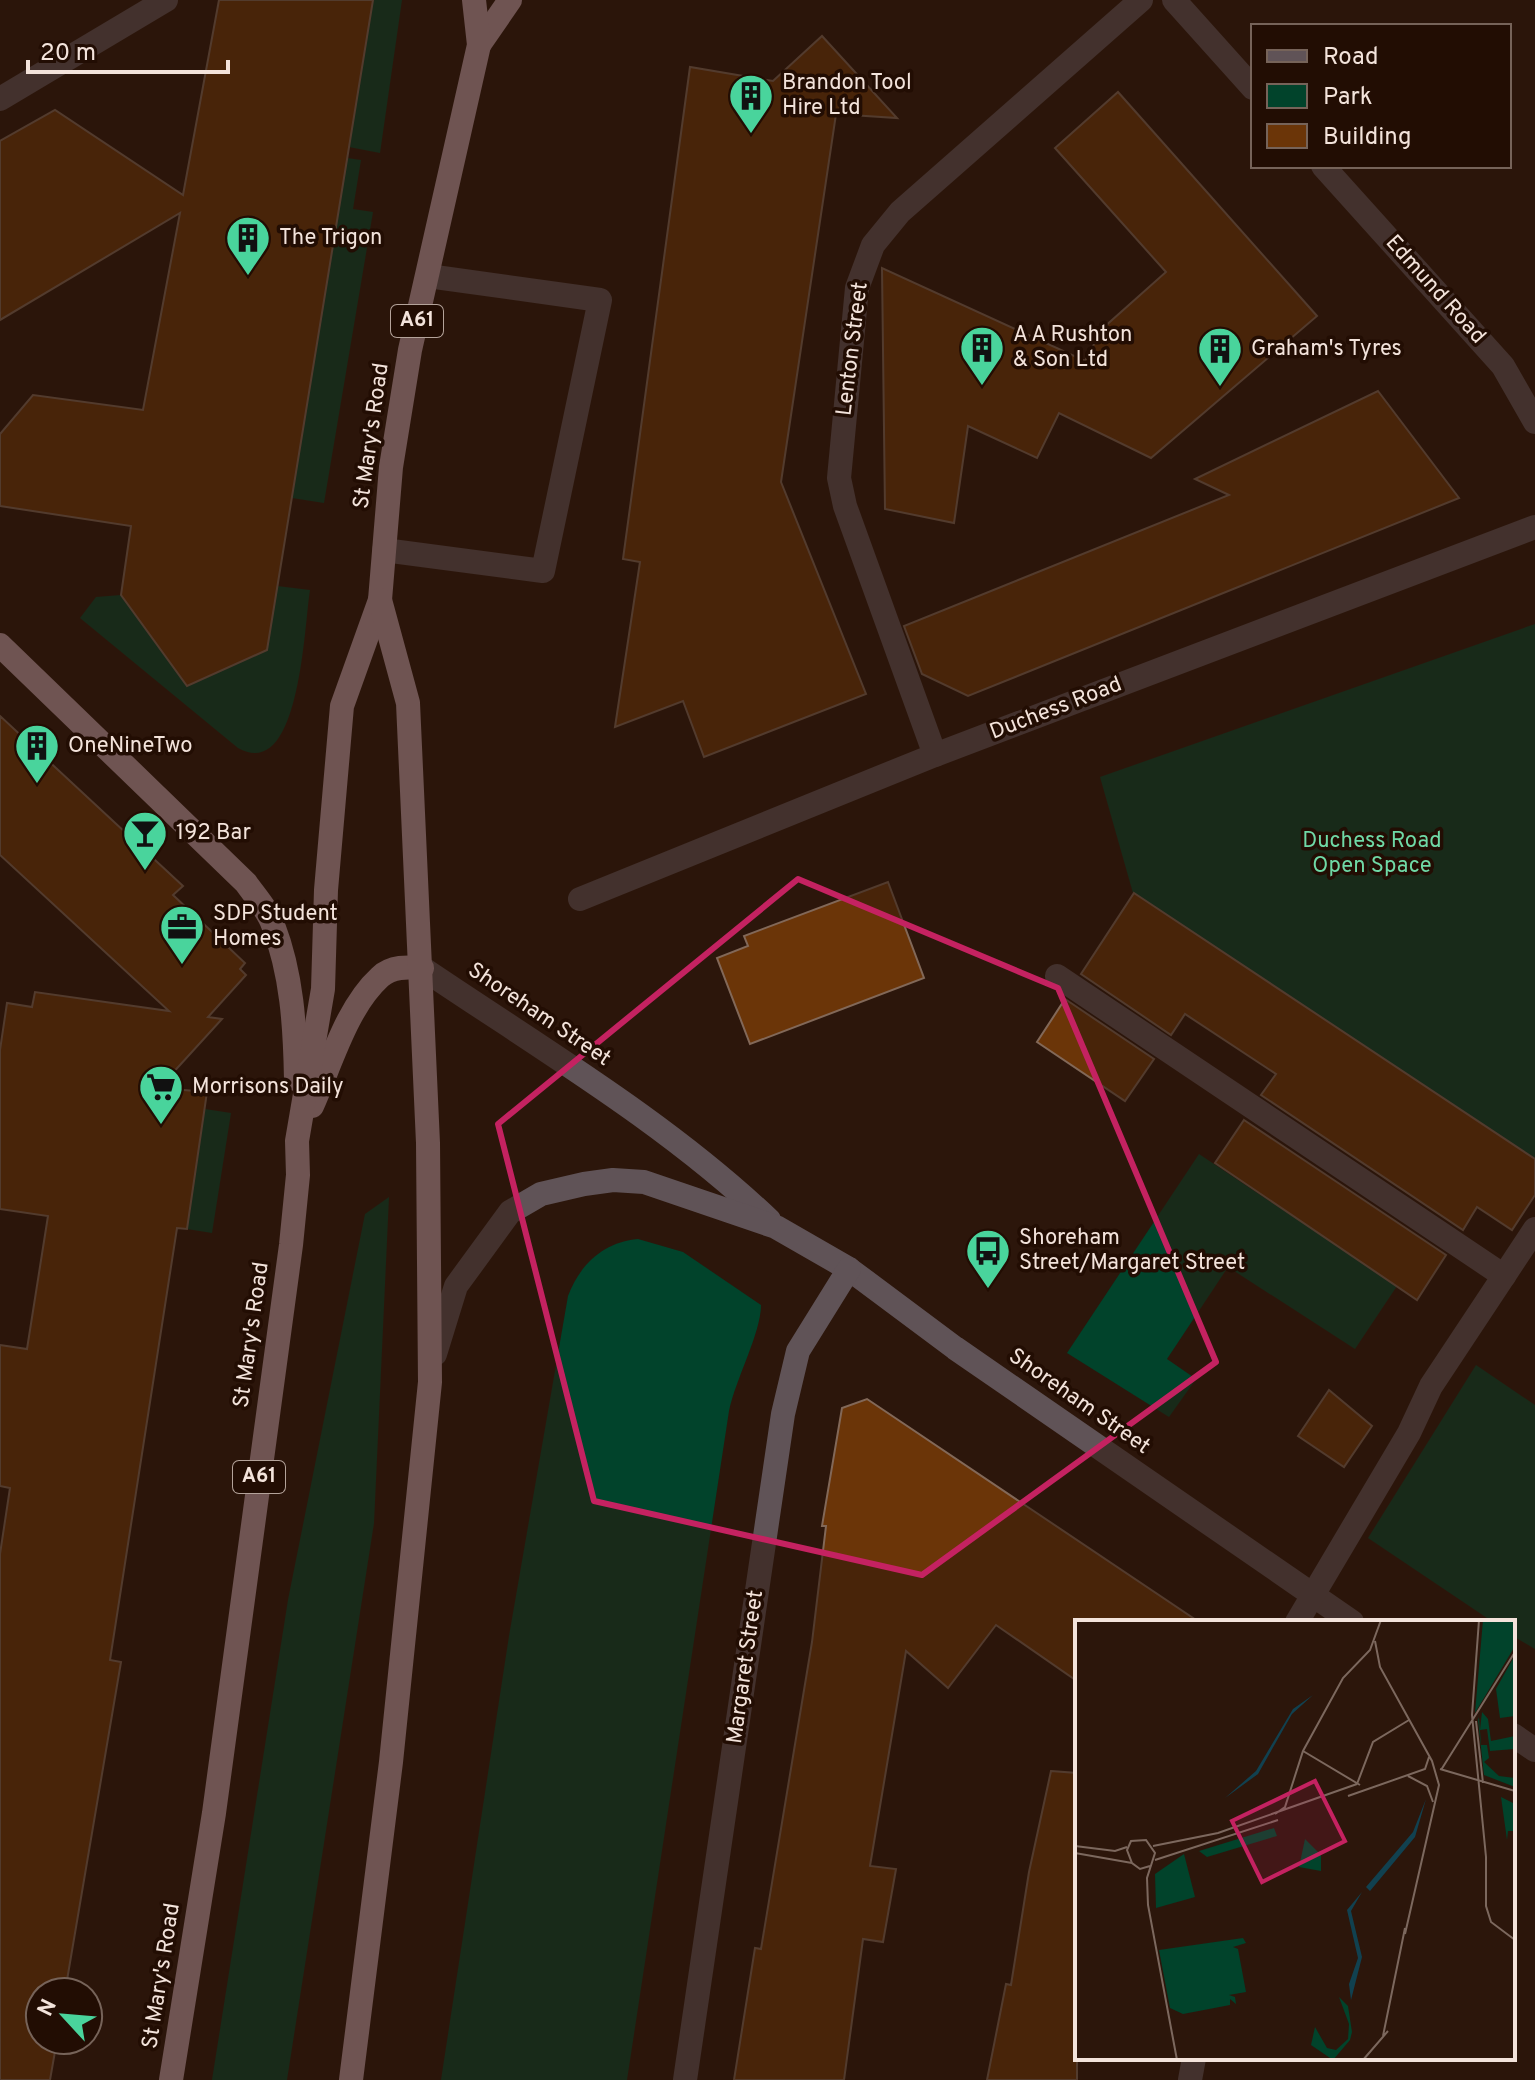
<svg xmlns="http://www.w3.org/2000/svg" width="1535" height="2080" font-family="Overpass,sans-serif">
<rect width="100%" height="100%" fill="#2c160b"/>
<g fill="#01432b">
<polygon points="373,0 402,0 380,153 349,147"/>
<polygon points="347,158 361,160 353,209 373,212 324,503 292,498"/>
<path d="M277,586L310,590C304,627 300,783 238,748L80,618L96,597L121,595L188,686L267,650Z"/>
<polygon points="1535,624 1535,1159 1133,893 1100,777"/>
<polygon points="205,1109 231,1113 212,1233 187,1229"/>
<polygon points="1199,1154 1397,1286 1355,1349 1228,1267 1167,1359 1196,1379 1169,1417 1067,1353"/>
<polygon points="389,1197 374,1523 287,2080 212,2080 288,1600 365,1214"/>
<path d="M638,1239L683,1252L761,1305C761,1333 736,1378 729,1411L627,2080H441L509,1636L568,1296C580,1264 604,1242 638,1239Z"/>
<polygon points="1476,1365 1535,1405 1535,1649 1513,1636 1513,1622 1493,1622 1368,1538"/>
</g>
<g fill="#6b3508" stroke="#826858" stroke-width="2">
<polygon points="219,0 373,0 267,650 187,686 121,595 131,526 0,506 0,434 33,395 143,410 180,213 0,320 0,141 55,110 183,195"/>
<polygon points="822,36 897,118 836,114 781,482 866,694 704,757 683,701 615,727 640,562 623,559 690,67 773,81"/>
<polygon points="1118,92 1317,316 1151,458 1059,413 1037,458 968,426 954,523 885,509 882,268 1085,361 1102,329 1166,272 1055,148"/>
<polygon points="1378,391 1459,498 968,696 922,674 904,626 1229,495 1195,479"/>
<polygon points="0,716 183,886 173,895 245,963 240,969 246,975 208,1017 222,1019 159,1088 207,1092 187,1229 177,1228 110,1660 121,1662 65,1992 40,1992 40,2040 57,2040 50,2080 0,2080 0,1554 10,1488 0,1486 0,1345 27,1349 48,1216 0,1209 0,1050 7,1003 32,1007 35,992 169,1011 0,855"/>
<polygon points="888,882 924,978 750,1044 717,958 748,946 744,936"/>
<polygon points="1134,893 1535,1159 1535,1195 1512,1230 1477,1207 1463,1230 1261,1095 1276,1074 1185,1014 1171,1035 1081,974"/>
<polygon points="1065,999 1154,1059 1125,1101 1037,1042"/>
<polygon points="1244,1120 1446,1255 1417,1300 1215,1163"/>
<polygon points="1329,1390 1372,1426 1344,1467 1298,1436"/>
<polygon points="867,1399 1199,1622 1077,1622 1077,1681 996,1625 948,1688 906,1651 870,1866 896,1869 883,1942 863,1939 844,2080 734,2080 755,1948 761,1949 812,1642 826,1526 822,1526 842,1408"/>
<polygon points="1051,1771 1077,1773 1077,2080 987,2080 1006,1984 1011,1985 1029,1872"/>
</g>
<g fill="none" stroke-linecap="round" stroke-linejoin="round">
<g stroke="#605357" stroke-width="24">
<polyline points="1174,0 1253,88"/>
<polyline points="0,99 166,0"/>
<polyline points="1323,166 1503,366 1535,422"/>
<polyline points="384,550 543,571 600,300 428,276"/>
<polyline points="935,755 845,506 839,478 857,288 873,245 900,212 1141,0"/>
<polyline points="580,899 935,755 1535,527"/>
<path d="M422,968C540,1048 666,1122 769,1220"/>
<polyline points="1057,976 1504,1276"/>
<polyline points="435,1354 456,1286 510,1212 541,1194 584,1184 613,1180 644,1182 776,1227 849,1269 955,1348 1352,1622"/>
<polyline points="1297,1622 1409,1433 1431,1386 1535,1229"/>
<polyline points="1513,1735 1535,1750"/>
<polyline points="685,2080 783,1414 798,1351 849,1269"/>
<polyline points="1190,2080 1194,2058"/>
</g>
<g stroke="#c09fa9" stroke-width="24">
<polyline points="479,45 510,0"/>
<path d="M0,645L246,883C255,896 268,910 273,925C292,974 295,1026 296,1079"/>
<path d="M312,1106C331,1064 346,1008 380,977C392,966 407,967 422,968"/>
<polyline points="171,2080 214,1813 291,1245 298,1175 297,1141 323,989 326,890 342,706 380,600 391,467 410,350 479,45 474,0"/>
<polyline points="351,2080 391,1762 430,1382 428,1143 408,703 380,600"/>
</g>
</g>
<path d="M0 0H1535V2080H0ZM798,879L1058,988L1216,1362L922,1575L594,1501L498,1124Z" fill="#2c160b" fill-opacity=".55" fill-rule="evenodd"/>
<path fill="none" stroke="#c42261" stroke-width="6" stroke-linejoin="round" d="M798,879L1058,988L1216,1362L922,1575L594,1501L498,1124Z"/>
<defs>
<g id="building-pin" transform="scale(2.3)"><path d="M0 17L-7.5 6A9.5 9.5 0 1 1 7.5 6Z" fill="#49d49c" stroke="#220d03"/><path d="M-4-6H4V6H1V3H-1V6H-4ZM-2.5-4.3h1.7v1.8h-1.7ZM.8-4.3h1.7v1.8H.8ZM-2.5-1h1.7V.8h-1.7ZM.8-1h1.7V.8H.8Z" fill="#111"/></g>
<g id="bar-pin" transform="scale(2.3)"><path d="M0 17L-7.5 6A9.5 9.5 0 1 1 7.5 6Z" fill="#49d49c" stroke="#220d03"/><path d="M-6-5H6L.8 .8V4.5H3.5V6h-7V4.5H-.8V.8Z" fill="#111"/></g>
<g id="office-pin" transform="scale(2.3)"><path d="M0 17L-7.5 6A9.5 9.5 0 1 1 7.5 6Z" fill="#49d49c" stroke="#220d03"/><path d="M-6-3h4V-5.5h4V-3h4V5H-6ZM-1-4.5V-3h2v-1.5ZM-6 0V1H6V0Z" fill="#111"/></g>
<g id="supermarket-pin" transform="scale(2.3)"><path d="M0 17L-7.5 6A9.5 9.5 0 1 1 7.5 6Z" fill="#49d49c" stroke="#220d03"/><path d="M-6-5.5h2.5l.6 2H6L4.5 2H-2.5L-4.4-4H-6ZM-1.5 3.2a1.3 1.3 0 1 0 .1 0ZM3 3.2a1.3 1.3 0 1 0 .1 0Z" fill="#111"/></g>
<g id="bus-pin" transform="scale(2.3)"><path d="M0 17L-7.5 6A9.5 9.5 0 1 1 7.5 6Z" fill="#49d49c" stroke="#220d03"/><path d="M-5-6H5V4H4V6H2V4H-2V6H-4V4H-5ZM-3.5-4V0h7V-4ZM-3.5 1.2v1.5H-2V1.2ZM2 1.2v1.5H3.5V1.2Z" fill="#111"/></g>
</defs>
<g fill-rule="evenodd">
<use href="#building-pin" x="751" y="96"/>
<use href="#building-pin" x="248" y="238"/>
<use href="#building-pin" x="982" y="348"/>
<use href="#building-pin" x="1220" y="349"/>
<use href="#building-pin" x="37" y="746"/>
<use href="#bar-pin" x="145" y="833"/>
<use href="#office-pin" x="182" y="927"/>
<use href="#supermarket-pin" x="161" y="1087"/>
<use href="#bus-pin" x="988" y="1251"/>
</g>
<g text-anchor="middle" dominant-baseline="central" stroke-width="7" stroke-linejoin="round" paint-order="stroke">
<g fill="#220d03" stroke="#b4a39a" stroke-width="2">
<rect x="391" y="305" width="52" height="32" rx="6"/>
<rect x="233" y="1461" width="52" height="32" rx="6"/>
</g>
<g font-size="20" font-weight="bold" fill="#f3e3db">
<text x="417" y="321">A61</text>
<text x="259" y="1477">A61</text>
</g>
<g font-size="22" fill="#f3e3db" stroke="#220d03" text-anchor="start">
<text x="782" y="83">Brandon Tool<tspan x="782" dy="25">Hire Ltd</tspan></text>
<text x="279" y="238">The Trigon</text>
<text x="1013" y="335">A A Rushton<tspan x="1013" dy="25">&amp; Son Ltd</tspan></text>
<text x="1251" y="349">Graham's Tyres</text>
<text x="68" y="746">OneNineTwo</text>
<text x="176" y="833">192 Bar</text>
<text x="213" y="914">SDP Student<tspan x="213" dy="25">Homes</tspan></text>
<text x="192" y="1087">Morrisons Daily</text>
<text x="1019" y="1238">Shoreham<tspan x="1019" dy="25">Street/Margaret Street</tspan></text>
</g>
<g font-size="22" fill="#f3e3db" stroke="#220d03">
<text transform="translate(1435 290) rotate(48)">Edmund Road</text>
<text transform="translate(853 349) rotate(-83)">Lenton Street</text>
<text transform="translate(372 436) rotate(-82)">St Mary's Road</text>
<text transform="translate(1056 709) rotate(-21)">Duchess Road</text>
<text transform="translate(539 1015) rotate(34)">Shoreham Street</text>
<text transform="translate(252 1335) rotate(-82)">St Mary's Road</text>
<text transform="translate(1079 1402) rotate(35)">Shoreham Street</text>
<text transform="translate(746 1667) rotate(-82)">Margaret Street</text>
<text transform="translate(162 1976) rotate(-81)">St Mary's Road</text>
</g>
<g font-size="22" fill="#6fd9a6" stroke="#220d03">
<text x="1372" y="841">Duchess Road<tspan x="1372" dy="25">Open Space</tspan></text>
</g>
</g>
<g transform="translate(1075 1620)">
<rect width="440" height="440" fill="#2c160b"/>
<path d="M408,0H440V26L400,93ZM440,35V96L425,98L421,69ZM407,92L413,99L416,121L440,116L439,129L415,131L412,109L405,110ZM404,97L406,125H412L414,138L409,142L424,156L440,158V167L409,155L403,100ZM426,177L440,184V211H433L432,220ZM199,208L202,216L132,237L124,231ZM230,219L246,235V251L224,247ZM109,234L120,277L81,288L80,254ZM168,318L171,323L158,327L163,329L171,372L154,375L160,377L161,384L155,379V385L108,394L95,388L84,330ZM264,377L273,386L277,412L275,420L258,440L236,425L240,407L252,428L261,430L273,419L274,404Z" fill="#01432b"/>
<path d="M238,75L217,94L183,154L150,178L181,151L218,89ZM351,179L340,217L295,271L291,267L338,212ZM287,272L276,291L287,337L276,380L274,364L283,338L272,290Z" fill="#114150"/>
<path fill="none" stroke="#7c685e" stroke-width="2" d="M404,0L397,95L411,237V286L416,302L440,320M300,21L305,47L357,141L364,165L330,314M401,101L408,163M228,131L285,165M365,149L440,171M366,150L440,32M333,156L352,166L358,182M282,164L298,122L334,100M273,176L350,149L354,137M200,194L210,187L228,131L268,58L295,30L306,0M0,226L40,231L52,227M78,226L143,213L282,164M0,233L57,243M80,240L203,200M75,246L65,249L57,243L52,230L56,221L71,220L80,233L72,258L73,285L102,440M308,416L330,308M288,440L313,411"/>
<path fill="#c42261" fill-opacity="0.15" stroke="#c42261" stroke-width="4" d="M240,161L270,221L187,262L157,201Z"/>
<rect width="440" height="440" fill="none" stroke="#f3e3db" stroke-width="4"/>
</g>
<rect x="1251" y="24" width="260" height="144" fill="#220d03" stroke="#766359" stroke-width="2"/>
<rect x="1267" y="50" width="40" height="12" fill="#605357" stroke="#766359" stroke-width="2"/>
<text x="1323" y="64" font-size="24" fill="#f3e3db">Road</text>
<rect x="1267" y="84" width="40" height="24" fill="#01432b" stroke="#766359" stroke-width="2"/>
<text x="1323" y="104" font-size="24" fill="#f3e3db">Park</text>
<rect x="1267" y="124" width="40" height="24" fill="#6b3508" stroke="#766359" stroke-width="2"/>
<text x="1323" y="144" font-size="24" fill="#f3e3db">Building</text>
<g transform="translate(64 2016) rotate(296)"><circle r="38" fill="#220d03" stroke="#766359" stroke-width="2"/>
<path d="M0-6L14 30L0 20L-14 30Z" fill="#49d49c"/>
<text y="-12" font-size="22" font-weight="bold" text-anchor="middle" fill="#f3e3db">N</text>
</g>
<path d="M28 60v12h200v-12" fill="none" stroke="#f3e3db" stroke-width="4"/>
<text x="40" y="60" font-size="24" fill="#f3e3db" stroke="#220d03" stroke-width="6" paint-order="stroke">20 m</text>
</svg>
